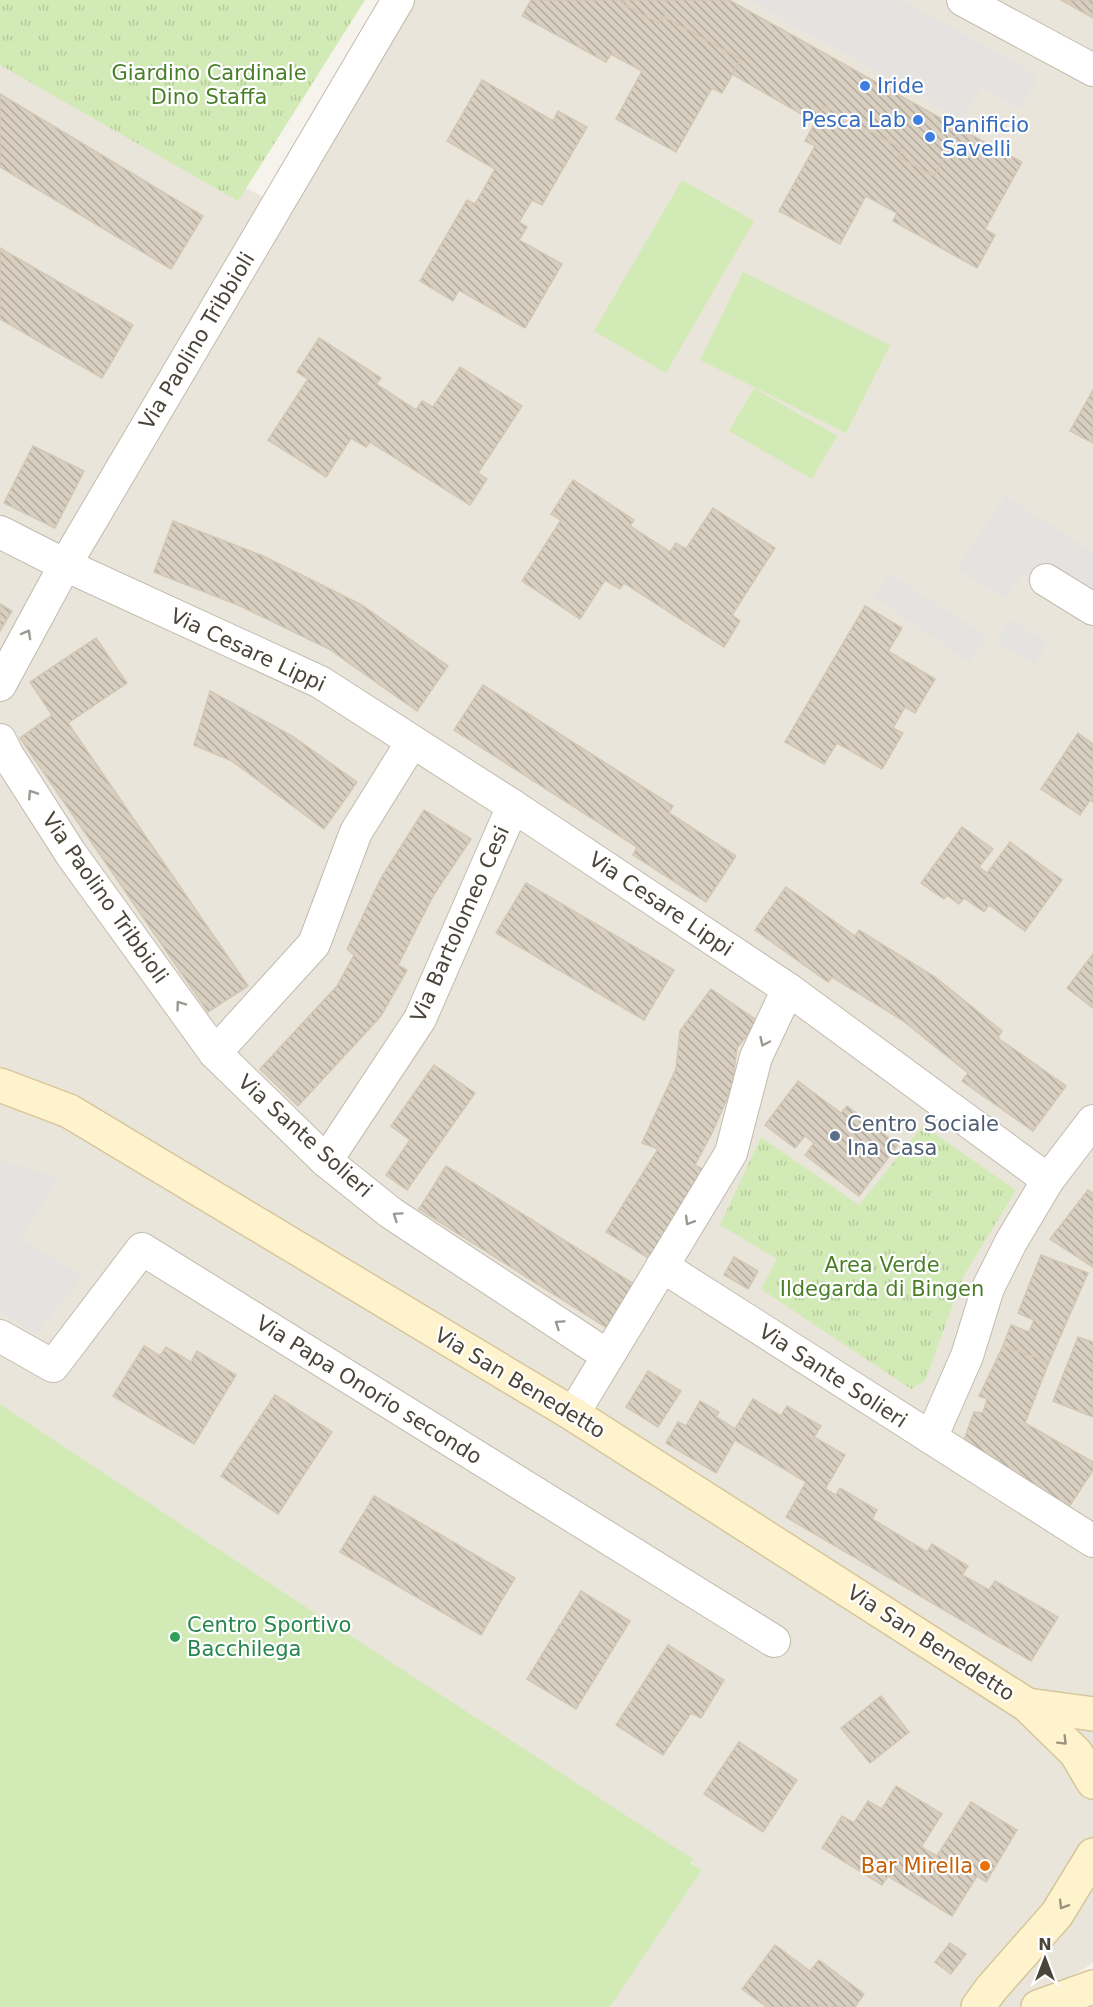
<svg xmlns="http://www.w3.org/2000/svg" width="1093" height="2007" font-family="'DejaVu Sans',sans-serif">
<defs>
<pattern id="park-tufts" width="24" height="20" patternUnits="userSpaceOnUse" patternTransform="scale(1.5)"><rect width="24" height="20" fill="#d2eab5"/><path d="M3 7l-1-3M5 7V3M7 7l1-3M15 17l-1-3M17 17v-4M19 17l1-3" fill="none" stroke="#b6ca9c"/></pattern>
<pattern id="building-back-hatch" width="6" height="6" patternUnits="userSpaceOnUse" patternTransform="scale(1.5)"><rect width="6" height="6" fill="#d8cfc1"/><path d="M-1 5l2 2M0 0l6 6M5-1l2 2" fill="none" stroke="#b1aa9e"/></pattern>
</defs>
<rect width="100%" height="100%" fill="#f6f3ec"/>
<polygon fill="#eae5da" points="392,0 1093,0 1093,1963 1068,1979 1035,2007 610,2007 702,1870 0,1404 0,63 277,204"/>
<g fill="#d2eab5">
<polygon points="682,180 754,221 666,373 594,331"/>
<polygon points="743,272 890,345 846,433 700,360"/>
<polygon points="754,388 837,436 812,479 729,431"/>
<polygon points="0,1404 297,1601 693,1859 690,1863 702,1870 610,2007 0,2007"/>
</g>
<g fill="url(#park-tufts)">
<polygon points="0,0 365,0 238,201 0,65"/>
<polygon points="923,1126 1016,1190 963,1277 925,1381 911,1389 761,1289 777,1259 720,1225 761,1137 859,1205"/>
</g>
<g fill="#e5e3e0">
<polygon points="748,0 903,0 1039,76 1020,109 981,87 962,119"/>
<polygon points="1005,496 1093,552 1093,625 1022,574 1005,599 957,569"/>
<polygon points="889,573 987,637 970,662 873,597"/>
<polygon points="1009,620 1048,641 1035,664 996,643"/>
<polygon points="0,1160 58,1178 21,1239 83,1276 36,1334 0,1312"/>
</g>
<g fill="url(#building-back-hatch)" stroke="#d3c7b4" stroke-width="1.5">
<polygon points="531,0 625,0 623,4 658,23 663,16 741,59 722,93 712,88 676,152 616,119 642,71 611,54 606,62 522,16"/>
<polygon points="625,0 729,0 960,129 934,176 898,157 902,149 824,106 815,122 732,74 741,59 663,16 658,23 623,4"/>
<polygon points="1061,0 1093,0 1093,18"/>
<polygon points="482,80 553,121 558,111 587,127 542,205 532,200 519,222 527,227 519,240 562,264 525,328 459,290 453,301 420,281 467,200 475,204 495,169 447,141"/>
<polygon points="0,94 203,216 171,269 0,167"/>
<polygon points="824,106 902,149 898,157 934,176 960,129 1022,162 985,229 995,235 977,268 893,221 897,213 866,196 840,244 779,211 815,146 805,141"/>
<polygon points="0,248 133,325 102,378 0,319"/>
<polygon points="319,338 381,378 376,384 416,410 422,401 433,407 460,367 522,406 478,473 487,479 470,505 370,442 366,447 351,438 326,477 268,440 308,379 297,372"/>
<polygon points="1093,390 1093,443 1070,431"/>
<polygon points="33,446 84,471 55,528 4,503"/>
<polygon points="573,480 634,520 630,526 670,552 676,543 686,549 713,508 775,548 732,615 740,621 724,647 624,583 620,589 605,580 580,619 522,581 561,520 551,514"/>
<polygon points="173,521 263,556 360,604 448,666 417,711 329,649 238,605 154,572"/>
<polygon points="0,604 12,611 0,631"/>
<polygon points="865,606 902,628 888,651 935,679 915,713 905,707 893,728 903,733 882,769 837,743 824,764 785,742"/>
<polygon points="96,638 127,683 68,723 248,986 208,1012 20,738 52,715 30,682"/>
<polygon points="483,685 673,806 669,813 736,856 706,902 633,855 637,847 454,730"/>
<polygon points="210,691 292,736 357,782 324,829 232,761 194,745"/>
<polygon points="1078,733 1093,744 1093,802 1090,800 1080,815 1041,789"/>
<polygon points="424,810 471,839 433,896 398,965 407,970 381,1016 298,1106 260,1069 337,986 354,955 347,949 381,878"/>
<polygon points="962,827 993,849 979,867 987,873 1010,842 1062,880 1025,931 989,905 984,912 964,898 959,904 947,895 944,899 921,883"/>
<polygon points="526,883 674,970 644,1020 496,933"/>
<polygon points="786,887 855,936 859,930 935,977 1002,1031 998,1038 1066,1086 1033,1131 962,1081 968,1073 902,1020 832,977 828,982 755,930"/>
<polygon points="1093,954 1093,1008 1067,988"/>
<polygon points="711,989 758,1021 737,1048 732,1087 713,1131 695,1165 710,1173 653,1261 606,1232 658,1149 642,1143 676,1069 680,1031"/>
<polygon points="434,1065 475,1093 407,1190 386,1175 410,1140 391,1126"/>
<polygon points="798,1081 841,1113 847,1106 898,1145 859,1196 805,1155 814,1143 805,1136 795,1148 765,1125"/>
<polygon points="446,1166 634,1284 607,1328 419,1209"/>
<polygon points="1088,1190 1093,1193 1093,1267 1050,1239"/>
<polygon points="1041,1255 1088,1273 1049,1362 1003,1346 1011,1325 1029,1332 1034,1320 1018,1313"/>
<polygon points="734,1257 758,1271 748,1289 724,1275"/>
<polygon points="1078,1337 1093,1342 1093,1417 1053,1401"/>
<polygon points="144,1346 160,1356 166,1347 191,1362 197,1351 236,1375 194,1444 113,1396"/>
<polygon points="1003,1346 1049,1362 1025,1423 1093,1462 1093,1470 1069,1507 963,1443 974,1412 983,1413 987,1399 979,1396"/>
<polygon points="648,1371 681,1391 658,1427 626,1407"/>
<polygon points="275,1395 332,1432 278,1514 221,1476"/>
<polygon points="753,1399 781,1416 787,1406 821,1426 814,1437 845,1455 825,1489 836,1495 840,1488 877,1510 872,1519 927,1552 932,1544 968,1566 962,1575 989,1590 995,1581 1058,1617 1031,1661 786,1517 806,1482 735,1440 716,1473 666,1443 678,1422 686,1426 700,1401 719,1412 716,1417 735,1429"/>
<polygon points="374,1496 515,1578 481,1635 340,1552"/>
<polygon points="581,1591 630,1621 576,1709 527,1679"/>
<polygon points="668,1645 724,1680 701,1718 691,1713 663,1755 616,1725"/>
<polygon points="881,1696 909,1732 870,1763 841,1728"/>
<polygon points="739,1742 797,1780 763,1832 704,1794"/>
<polygon points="896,1786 942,1814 921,1847 937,1856 971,1802 1017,1830 986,1882 977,1876 952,1916 888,1876 882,1885 822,1848 842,1816 854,1823 868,1801 882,1809"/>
<polygon points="950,1943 966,1954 951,1974 935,1962"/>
<polygon points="775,1945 810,1971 819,1960 864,1994 855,2007 767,2007 742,1989"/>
</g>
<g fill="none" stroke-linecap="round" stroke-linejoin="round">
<g stroke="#c2bbae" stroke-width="34">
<g id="street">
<polyline points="963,0 1093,70"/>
<polyline points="0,532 65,565 320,682 513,806 788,989 1048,1180"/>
<polyline points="1046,580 1093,609"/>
<polyline points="0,685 65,565 398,0"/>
<polyline points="0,740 7,754 71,854 215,1053 326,1161 391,1213 608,1356"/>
<polyline points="215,1053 314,944 356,832 412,742"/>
<polyline points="326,1161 420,1019 513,806"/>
<polyline points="662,1266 1093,1541"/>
<polyline points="0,1336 53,1366 142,1249 774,1641"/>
<polyline points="573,1414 731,1153 756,1057 788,989"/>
<polyline points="931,1438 967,1356 988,1288 1011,1242 1048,1180 1093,1121"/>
</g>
</g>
<g stroke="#d6c79b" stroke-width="36">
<g id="secondary">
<polyline points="0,1085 69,1111 573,1414 1027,1705 1076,1753 1093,1782"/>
<polyline points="1027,1705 1093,1714"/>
<polyline points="978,2007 991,1989 1057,1914 1093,1855"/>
<polyline points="1038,2007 1093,1987"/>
</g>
</g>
<use href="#street" stroke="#fff" stroke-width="32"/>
<use href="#secondary" stroke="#fff3cd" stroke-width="33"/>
</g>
<defs><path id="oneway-chevron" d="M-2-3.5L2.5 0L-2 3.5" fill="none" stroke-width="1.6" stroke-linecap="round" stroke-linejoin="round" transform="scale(1.5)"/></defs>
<g stroke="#9c9892">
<use href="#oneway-chevron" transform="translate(27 634) rotate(-61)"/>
<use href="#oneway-chevron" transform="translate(32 794) rotate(-123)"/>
<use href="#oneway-chevron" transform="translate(180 1005) rotate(-126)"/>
<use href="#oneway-chevron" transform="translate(764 1042) rotate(115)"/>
<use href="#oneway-chevron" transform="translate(397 1216) rotate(-146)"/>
<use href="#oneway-chevron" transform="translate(689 1221) rotate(121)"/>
<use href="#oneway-chevron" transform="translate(559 1324) rotate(-146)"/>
</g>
<g stroke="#9c937c">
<use href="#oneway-chevron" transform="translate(1063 1741) rotate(45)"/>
<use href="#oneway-chevron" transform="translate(1063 1905) rotate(121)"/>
</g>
<g fill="#3f7fe0" stroke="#fff" stroke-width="2">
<circle cx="865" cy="86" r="6"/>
<circle cx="918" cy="120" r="6"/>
<circle cx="930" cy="137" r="6"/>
</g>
<circle fill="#5c6f8a" stroke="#fff" stroke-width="2" cx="835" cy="1136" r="6"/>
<circle fill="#2e9e5b" stroke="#fff" stroke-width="2" cx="175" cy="1637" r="6"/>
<circle fill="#e8710a" stroke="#fff" stroke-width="2" cx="985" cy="1866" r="6"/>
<g text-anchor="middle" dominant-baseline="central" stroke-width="4.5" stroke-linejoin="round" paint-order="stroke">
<g font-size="21" fill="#4a7f2a" stroke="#fff">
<text x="209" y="73">Giardino Cardinale<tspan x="209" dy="24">Dino Staffa</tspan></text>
<text x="882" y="1265">Area Verde<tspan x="882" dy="24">Ildegarda di Bingen</tspan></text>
</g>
<g font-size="21" fill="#366cbe" stroke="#fff" text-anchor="start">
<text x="877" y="86">Iride</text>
<text x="906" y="120" text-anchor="end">Pesca Lab</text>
<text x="942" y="125">Panificio<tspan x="942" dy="24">Savelli</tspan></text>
</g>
<g font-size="21" fill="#4b4439" stroke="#fff">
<text transform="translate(197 341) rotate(-59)">Via Paolino Tribbioli</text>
<text transform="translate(248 650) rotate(25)">Via Cesare Lippi</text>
<text transform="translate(105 898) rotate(55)">Via Paolino Tribbioli</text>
<text transform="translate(661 904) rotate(34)">Via Cesare Lippi</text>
<text transform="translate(460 924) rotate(-66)">Via Bartolomeo Cesi</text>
<text transform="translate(305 1136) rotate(42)">Via Sante Solieri</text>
<text transform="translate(833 1376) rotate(33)">Via Sante Solieri</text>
<text transform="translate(520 1383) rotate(31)">Via San Benedetto</text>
<text transform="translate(369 1390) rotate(32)">Via Papa Onorio secondo</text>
<text transform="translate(931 1643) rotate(33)">Via San Benedetto</text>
</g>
<g font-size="21" fill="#4e5e75" stroke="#fff" text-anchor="start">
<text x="847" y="1124">Centro Sociale<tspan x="847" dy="24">Ina Casa</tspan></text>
</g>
<g font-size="21" fill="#27864d" stroke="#fff" text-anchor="start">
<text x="187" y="1625">Centro Sportivo<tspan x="187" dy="24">Bacchilega</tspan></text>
</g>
<g font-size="21" fill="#c56008" stroke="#fff" text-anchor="end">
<text x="973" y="1866">Bar Mirella</text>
</g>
</g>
<g transform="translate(1045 1959)" stroke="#ffffff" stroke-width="4.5" paint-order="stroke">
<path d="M0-4.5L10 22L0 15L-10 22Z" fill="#4b4439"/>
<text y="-9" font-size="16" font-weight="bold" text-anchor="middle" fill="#4b4439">N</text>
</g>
</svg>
